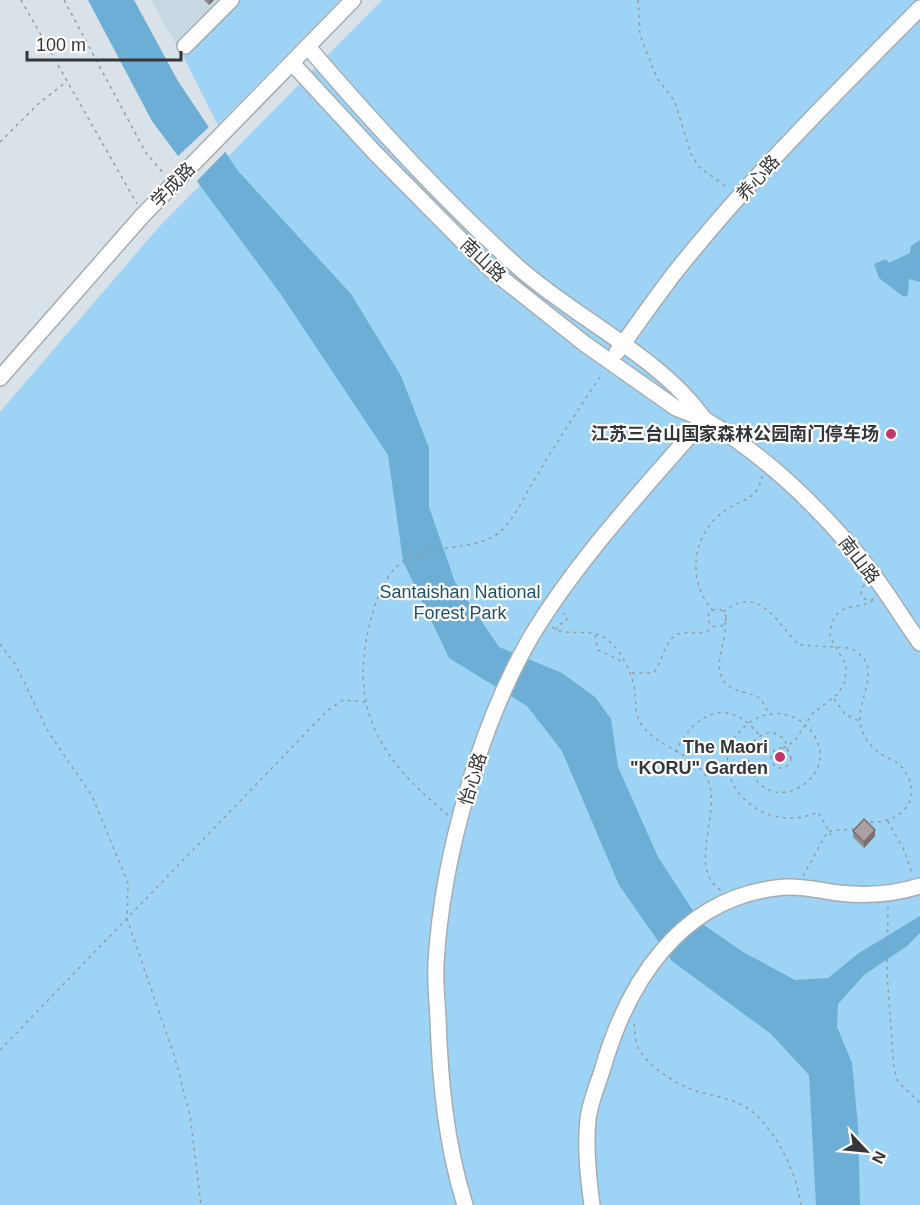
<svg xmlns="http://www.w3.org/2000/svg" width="920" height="1205" font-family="Helvetica,'Noto Sans SC',sans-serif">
<rect width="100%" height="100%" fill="#d8e2e8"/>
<polygon fill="#c7d8e3" points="151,0 238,0 183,56"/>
<g fill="#9dd3f4">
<polygon points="238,0 340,0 218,125 183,56"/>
<polygon points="382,0 920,0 920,1205 0,1205 0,412 158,228"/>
</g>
<g fill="#6caed5">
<polygon points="88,0 134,0 178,81 238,171 351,294 401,376 429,448 429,507 455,582 499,647 562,673 595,697 611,719 618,767 658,857 701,923 743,952 795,980 828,978 859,953 920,916 920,933 907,946 864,975 838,1004 837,1027 852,1063 858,1127 860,1205 816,1205 809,1075 771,1034 672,961 619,885 562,751 527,706 449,658 403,561 388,455 280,293 152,121"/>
<polygon points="920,240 920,282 909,279 908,295 904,297 879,278 874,264 886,259 889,263 910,253 911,246"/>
</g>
<polygon fill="#d8e2e8" points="211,125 227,150 195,183 176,158"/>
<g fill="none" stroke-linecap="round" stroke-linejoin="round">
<g stroke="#a4adb3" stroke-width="18">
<g id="minor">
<polyline points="185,46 231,0"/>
<path d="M292,63L376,154L489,268L585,344L676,408L704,419C662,358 575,318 518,267C443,200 374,124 308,47"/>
<path d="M617,352C636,326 654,300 673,275C748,180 835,94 920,8"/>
<polyline points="0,378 143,215 353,0"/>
<path d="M465,1205C446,1144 440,1082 438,1018C437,1000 435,981 436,963C442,859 479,726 532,635C580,556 644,489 704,419C760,452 811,500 853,549C878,577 898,612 920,643"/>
<path d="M592,1205C588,1176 585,1148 588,1119C590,1103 597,1086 602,1071C627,983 679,900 776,888C797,885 818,890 839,893C865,896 895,894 920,886"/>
</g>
</g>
<g stroke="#959ca1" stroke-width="1.5" stroke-dasharray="3 4.5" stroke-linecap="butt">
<polyline points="21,0 137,204"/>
<polyline points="64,0 146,153 165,175"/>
<polyline points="638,0 640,35 657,78 675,102 691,154 699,167 728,188"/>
<polyline points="0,142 37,105 66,82"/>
<circle cx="869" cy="592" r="8"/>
<circle cx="717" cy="618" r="9"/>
<path d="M713,611C687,581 691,536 723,512C740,499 758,501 762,476"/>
<path d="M723,612C761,582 777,625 799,645L850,648C888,666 853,702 861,727C863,735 869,745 876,750C882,756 889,758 896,762C911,773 918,795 904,810C895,820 880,823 866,822"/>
<path d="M725,622C728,642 708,671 729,686C738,693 750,692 760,698L770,715"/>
<path d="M552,627C567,638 589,627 605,638C622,650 633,674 635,693C636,704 635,715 641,724C659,750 698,753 709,783C720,815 687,871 722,891"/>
<polyline points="556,630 558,625 566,622 567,617 563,613"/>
<polyline points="595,635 598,650 623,662"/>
<polyline points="0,644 15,664 49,733 92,796 128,883 127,919 175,1058 190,1115 201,1205"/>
<path d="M632,673H653C663,663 663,642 676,635C689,628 702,640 713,626"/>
<polyline points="834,699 845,714 859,721"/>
<path d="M783,748L795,741L812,714L838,694L845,682L846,665L830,637C832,596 860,613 874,599"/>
<circle cx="781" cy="758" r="10"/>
<path d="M788,751L785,739L772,732C725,740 755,811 798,788C852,759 796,688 749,723C694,763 754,840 818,812L831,835"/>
<path d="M675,752C695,713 728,695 760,736"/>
<path d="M448,815C380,759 347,709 371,619C376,601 384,576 400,564C429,541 477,554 502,530C517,515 525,494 536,477C557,442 579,408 602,374"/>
<polyline points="888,821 904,850 912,873"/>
<polyline points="803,876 828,831 855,829"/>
<polyline points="888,907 887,973 894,1069 898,1082 920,1103"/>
<path d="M634,1024C635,1031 635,1041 638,1047C648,1067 676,1084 696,1091C716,1097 740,1099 756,1115C780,1138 796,1173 801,1205"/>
<polyline points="0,1050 327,711 343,700 365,702"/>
</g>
<use href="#minor" stroke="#fff" stroke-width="15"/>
</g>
<g fill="#948a8b">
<polygon points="204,0 214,0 209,5"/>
<polygon points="853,831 875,836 864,848 853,837"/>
</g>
<g fill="#787071">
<polygon points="209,0 214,0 209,5"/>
<polygon points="875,830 875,836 864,848 864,842"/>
</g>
<polygon fill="#aca0a2" stroke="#787071" stroke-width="1.5" points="864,819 875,830 864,842 853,831"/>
<g fill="#c33669" stroke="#fff" stroke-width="2">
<circle cx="891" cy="434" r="6"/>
<circle cx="780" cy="757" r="6"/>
</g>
<g text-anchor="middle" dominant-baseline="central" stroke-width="4.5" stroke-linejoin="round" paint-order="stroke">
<g font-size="18" fill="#33373a" stroke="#fff">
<text transform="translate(758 178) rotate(-48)">养心路</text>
<text transform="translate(173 185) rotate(-46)">学成路</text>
<text transform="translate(483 260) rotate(43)">南山路</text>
<text transform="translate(859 560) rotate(52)">南山路</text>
<text transform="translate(473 779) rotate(-73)">怡心路</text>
</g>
<g font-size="18" font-weight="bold" fill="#33373a" stroke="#fff" text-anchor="end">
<text x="879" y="434">江苏三台山国家森林公园南门停车场</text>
<text x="768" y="747">The Maori<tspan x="768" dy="21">"KORU" Garden</tspan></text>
</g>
<g font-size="18" fill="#1e516c" stroke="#fff">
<text x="460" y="592">Santaishan National<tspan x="460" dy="21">Forest Park</tspan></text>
</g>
</g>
<g transform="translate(866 1151) rotate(116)" stroke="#ffffff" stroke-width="4.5" paint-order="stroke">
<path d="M0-4.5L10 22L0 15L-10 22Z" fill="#33373a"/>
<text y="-9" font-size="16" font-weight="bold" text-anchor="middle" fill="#33373a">N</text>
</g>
<path d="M27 51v9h154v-9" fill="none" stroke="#33373a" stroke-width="3"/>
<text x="36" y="51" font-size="18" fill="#33373a" stroke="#ffffff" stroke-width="4.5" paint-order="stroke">100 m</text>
</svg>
